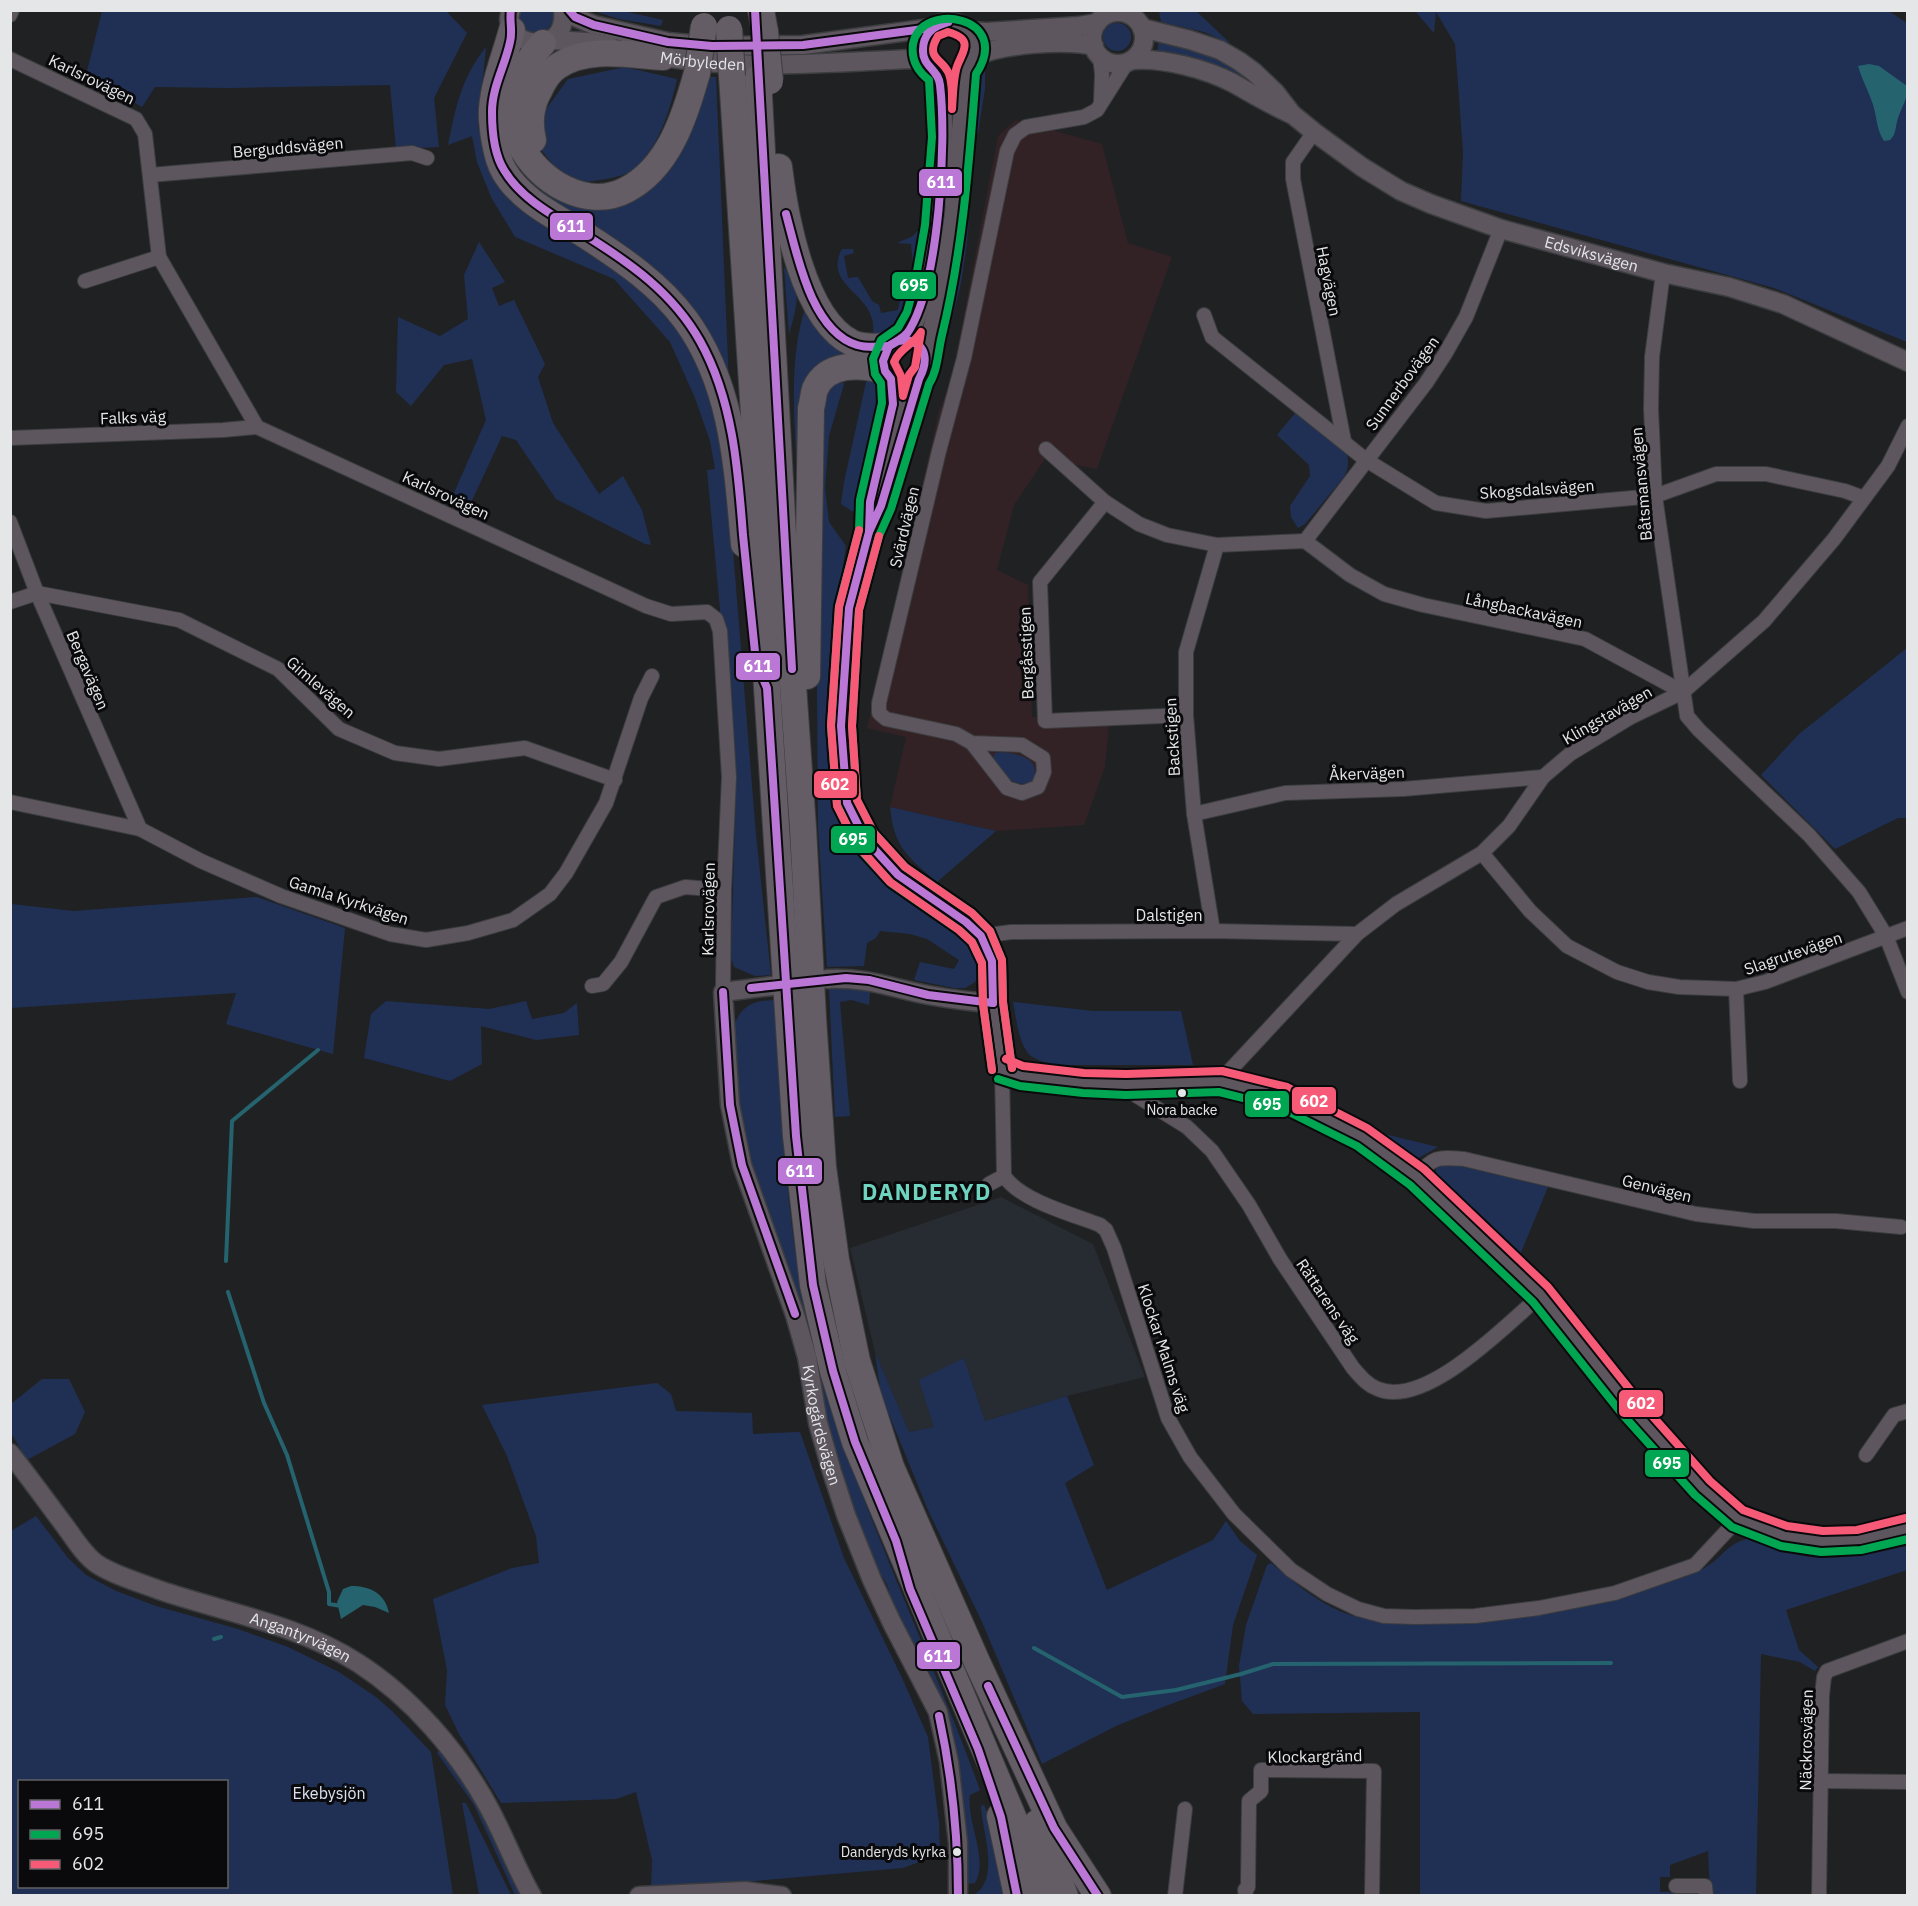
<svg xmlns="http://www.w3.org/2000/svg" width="1918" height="1906" font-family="'IBM Plex Sans',sans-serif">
<rect width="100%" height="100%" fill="#202123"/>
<polygon fill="#322226" points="1016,120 1102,144 1128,243 1172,257 1097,469 1045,459 1014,505 997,570 1028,585 1032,717 1110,714 1105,767 1084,825 996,831 890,807 906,737 867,728 939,411 952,377 998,136"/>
<polygon fill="#272b32" points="1001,1197 1093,1244 1145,1377 1067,1396 985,1421 964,1358 935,1427 908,1432 875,1352 850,1248"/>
<g fill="#203055" fill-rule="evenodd">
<polygon points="1887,10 1907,23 1907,342 1774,288 1461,201 1463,152 1455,44 1436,12 1434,33 1415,11"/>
<polygon points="102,11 446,11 467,33 434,98 439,147 396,149 390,85 228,88 155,87 142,107 86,75"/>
<path d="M519,11H554V20L546,31C530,37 518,27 519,11Z"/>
<polygon points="594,11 623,11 663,20 661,26 619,19"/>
<polygon points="1159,11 1196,11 1231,44 1204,32 1161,22"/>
<circle cx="1117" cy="37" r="14"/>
<polygon points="1159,39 1218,56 1259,85 1257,88 1157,55"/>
<path d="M486,47L478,127L491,168L571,235L666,310L693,345L715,404L726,464L756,835L771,975L755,976L734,967L731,958L736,781L707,470L715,469L710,441L695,398L670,342L614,279L515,237L491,197L477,162L472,136L448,145C456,106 461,79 486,47Z"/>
<polygon points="981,65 985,68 985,89 978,133 972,137 970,130 972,79"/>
<path d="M625,67L677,79C670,110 659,148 633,170C622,179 589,181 575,183L553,165L540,148L544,112L568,79Z"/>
<polygon points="704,77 716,77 730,408 691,308 547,204 520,176 503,137 547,191 642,193"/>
<polygon points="969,173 972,176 967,243 961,283 943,356 935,373 914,443 885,525 882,527 923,389 933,365 953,271 966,183"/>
<path d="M927,221C924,251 923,317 895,334C888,339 881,338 873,339C873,333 874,325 872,319C866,292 824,283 842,249H853L854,253L844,256L848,278L858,277L872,301L879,305L881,313L898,310L900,300L907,297L906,276L914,274L911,244L897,243L913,236Z"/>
<polygon points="479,242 505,282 492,288 499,306 514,300 545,364 538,377 553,423 599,494 623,476 642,510 651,545 645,544 556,499 516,440 502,436 468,509 450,502 486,420 472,359 444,365 411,406 396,392 398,317 440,336 468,319 464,275"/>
<path d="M784,267C804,292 796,307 789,335Z"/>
<path d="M806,306L846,346L845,357L831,362L801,525C798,460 784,368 806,306Z"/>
<polygon points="841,378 844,384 829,436 825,488 829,522 846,546 830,650 834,769 844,816 860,843 908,894 947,918 963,936 979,959 981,970 975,982 965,988 954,988 914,980 920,962 954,969 959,960 927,939 910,934 880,931 876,938 867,943 864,966 827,967 818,827 815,414 817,389"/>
<polygon points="867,378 883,385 889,392 865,501 855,513 841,504 844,482"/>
<path d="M1296,412L1346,451C1349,460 1349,469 1344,477L1305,524L1298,528L1291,517L1290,506L1310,476L1309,465L1277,435Z"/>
<polygon points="1907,648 1907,818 1898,818 1835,849 1761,775 1799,734"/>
<path d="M1002,752C1018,754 1042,758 1033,781C1015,790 1002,775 992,760L995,753Z"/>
<path d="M890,807L996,831L937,882C908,857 894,848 890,807Z"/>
<polygon points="257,897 345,928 333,1054 226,1024 236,993 11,1008 11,904 74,911"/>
<polygon points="853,987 867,990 870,993 869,1005 851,1000 840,1002 850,1116 835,1117 829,988"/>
<path d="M774,1000C783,1127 786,1256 822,1378C865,1520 930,1652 980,1790L970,1795C966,1821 989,1859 975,1883L964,1884L944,1704L926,1665L920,1658C911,1641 900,1623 893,1605C887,1589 891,1584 876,1571L837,1468L754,1185L741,1135L731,1034C739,1009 747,1001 774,1000Z"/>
<polygon points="386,1001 489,1009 526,1001 532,1019 564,1013 577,1003 579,1035 536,1040 481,1026 482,1064 450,1081 364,1058 371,1014"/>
<path d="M1013,1002L1093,1011H1181L1193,1065H1054C1045,1062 1034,1060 1028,1053C1018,1040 1016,1017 1013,1002Z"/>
<polygon points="1380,1133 1438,1147 1415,1160"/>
<polygon points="1448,1163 1548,1187 1520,1255 1436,1181 1436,1166"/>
<polygon points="875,1352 909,1432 934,1427 919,1380 964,1358 985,1421 1067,1396 1094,1465 1065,1483 1107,1590 1213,1540 1226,1521 1240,1541 1257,1555 1233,1625 1225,1684 1163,1707 1116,1726 1042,1764 982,1622 928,1510 881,1395"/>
<polygon points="42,1379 69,1379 85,1412 75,1434 27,1460 11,1433 11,1404"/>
<polygon points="657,1383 671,1394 676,1411 752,1413 753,1434 800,1432 844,1558 903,1680 928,1737 939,1823 940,1854 903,1868 697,1886 651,1888 652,1860 636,1792 616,1799 501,1803 459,1734 445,1705 447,1670 433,1599 512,1568 539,1563 536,1536 507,1456 482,1405"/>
<path d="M36,1516L68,1558L86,1575L116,1591L156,1606L238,1629L288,1647L339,1672L376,1697L392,1711L431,1752L453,1895H11V1531ZM20,1782H226V1886H20Z"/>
<path d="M1751,1538C1764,1543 1777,1549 1791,1553C1827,1564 1871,1554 1907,1546V1570L1786,1610L1799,1650L1818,1667L1815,1671L1800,1662L1761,1654L1756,1895L1710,1894L1708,1851L1670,1865V1877H1660V1892H1673V1895H1420V1712L1253,1714L1242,1701L1239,1666L1246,1625L1267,1565L1271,1563C1293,1581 1315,1601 1342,1612C1372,1624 1404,1624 1436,1623C1517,1622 1595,1607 1673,1581C1684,1577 1697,1573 1706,1567C1726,1555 1726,1543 1751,1538Z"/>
<polygon points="441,1749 472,1790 523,1895 515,1895 474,1805 437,1753"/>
<polygon points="462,1803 466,1803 511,1895 479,1895"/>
<path d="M984,1805L990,1820L1008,1895L972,1896C1002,1881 982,1832 981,1806Z"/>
</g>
<g fill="#25636e">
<path d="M1869,64L1879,66L1907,86C1908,99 1902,106 1898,118C1895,127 1897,133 1890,140L1884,141C1877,130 1877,120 1874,108C1870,94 1862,80 1858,66Z"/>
<path d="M351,1586C370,1586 385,1593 389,1613L375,1607L363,1605L341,1619L337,1602L343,1589Z"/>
</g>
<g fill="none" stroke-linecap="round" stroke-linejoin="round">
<g stroke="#25636e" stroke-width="4">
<polyline points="226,1261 232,1121 318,1050"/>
<polyline points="228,1292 264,1403 287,1455 329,1592 329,1604 341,1606"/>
<polyline points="214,1639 221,1637"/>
<polyline points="1034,1648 1122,1697 1176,1690 1241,1674 1273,1664 1611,1663"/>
</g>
<g stroke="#3c3d3e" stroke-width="16">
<g id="minor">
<polyline points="10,15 12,10"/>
<polyline points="1100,57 1102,74 1101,101"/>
<polyline points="10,59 136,119 145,134 159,257 257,427 646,606 671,614 707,612 716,619 720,631 729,777 724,890 723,992"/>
<polyline points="1314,132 1293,162 1293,179 1344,441"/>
<polyline points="150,175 412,153 427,158"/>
<polyline points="1663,273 1652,357 1651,409 1655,496 1687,716 1699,730 1809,835 1859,892 1886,936 1908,992"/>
<polyline points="85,281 159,257"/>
<polyline points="1204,315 1212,337 1366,460 1436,503 1486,511 1655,496 1716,474 1766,474 1845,491 1864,498"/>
<polyline points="10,438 223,430 257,427"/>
<polyline points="1046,449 1105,502 1139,524 1167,535 1217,545 1305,541 1350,575 1384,594 1423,605 1585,639 1683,692"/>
<polyline points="1105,502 1040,582 1045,721 1186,715"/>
<polyline points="10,522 37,593 140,829"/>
<polyline points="1305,541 1426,383 1445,354 1466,317 1501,229"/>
<polyline points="10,602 37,593 179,620 278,669 339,729 395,753 439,759 525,748 615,780"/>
<polyline points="972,743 1022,745 1043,758 1044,772 1038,787 1022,793 1007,788 972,743 956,734 886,719 879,713 879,703 939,451 964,358 1007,151 1015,135 1026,127 1084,117 1097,110 1126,64"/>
<polyline points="10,802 140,829 201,861 281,896 390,934 426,940 468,933 513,920 550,894 566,873 606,803 641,698 652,676"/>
<polyline points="1194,814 1285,793 1403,789 1543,777"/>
<polyline points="1482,853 1530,911 1567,946 1617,972 1648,982 1679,987 1736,989 1765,982 1908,928"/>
<polyline points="1213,931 1194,814 1186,715 1186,652 1217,545"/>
<polyline points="981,936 1011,932 1213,931 1357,934"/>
<polyline points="592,986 603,984 621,962 656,897 685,887 724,890"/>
<polyline points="1736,989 1740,1081"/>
<path d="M1002,1069L1004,1176C1021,1201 1072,1214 1100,1225L1106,1230L1114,1248L1168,1418L1190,1457L1234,1514L1291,1570L1327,1594L1358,1609L1384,1616L1415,1617L1475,1616L1539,1608L1615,1593L1695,1565L1738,1519"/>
<polyline points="1220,1081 1357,934 1396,904 1482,853 1509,826 1543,777 1570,754 1631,717 1683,692 1764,621 1834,539 1888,466 1908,426"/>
<path d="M1126,1085L1137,1096L1187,1127L1212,1151L1249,1205L1280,1259L1353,1368C1361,1377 1367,1385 1378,1389C1426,1409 1507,1324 1541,1295"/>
<path d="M1417,1177C1432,1156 1439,1157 1464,1159L1696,1214L1754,1221H1836L1901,1227"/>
<polyline points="989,1184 1004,1176"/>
<polyline points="1866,1455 1894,1415 1908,1411"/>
<polyline points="1822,1781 1908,1782"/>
<polyline points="1676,1886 1705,1886 1706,1896"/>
<polyline points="1175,1896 1185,1809"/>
<polyline points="1246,1896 1245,1890 1248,1887 1249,1801 1261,1791 1261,1770 1374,1771 1372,1896"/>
<polyline points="1819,1896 1822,1695 1824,1677 1827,1671 1908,1641"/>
</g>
</g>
<g stroke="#3c3d3e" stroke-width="21">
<g id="tertiary">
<path d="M511,10C510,14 509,17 509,20C510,48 568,56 563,10"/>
<polyline points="569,10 575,17 594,25 668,42 712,46 803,45 931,28"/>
<circle cx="1118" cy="38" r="26"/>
<circle cx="949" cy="49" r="27"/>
<path id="s1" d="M1142,28L1190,40L1220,50L1239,61L1254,72L1275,92L1292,114L1314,132L1362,167L1401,191L1431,204L1501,229L1663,273L1729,287L1783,304L1908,362"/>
<polyline points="970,31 987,32 1079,26 1097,23"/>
<polyline points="552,40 588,42 611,47"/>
<path id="s2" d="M652,55C737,71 825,63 911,59L926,62"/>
<path d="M976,56C1002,44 1066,39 1094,46"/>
<path d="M1134,60C1164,58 1206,69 1233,83C1252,94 1271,105 1291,114"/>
<polyline points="966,71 954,214 943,286 926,355 925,370 919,379 881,506 869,532 849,608 841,726 847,803 865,839 898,875 966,922 981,936 992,961 993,1003 1002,1069 1021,1076 1083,1083 1126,1085 1220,1081 1283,1097 1362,1137 1417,1177 1541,1295 1631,1408 1703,1488 1738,1519 1784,1536 1822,1542 1859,1540 1908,1528"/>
<path d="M903,340C908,332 914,325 917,316C928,284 932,249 935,216C941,170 948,119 938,74"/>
<polyline points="869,515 870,502 893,404 891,379"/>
<path d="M827,979C867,977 891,988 928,995C950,999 972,1002 993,1003"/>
<path id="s3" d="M772,986L723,992L730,1105L742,1165L795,1315L807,1357L818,1423L832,1472L846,1515L872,1580L892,1623L938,1712L949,1762L958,1843V1896"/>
<path id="s4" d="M10,1453C29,1477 47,1502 65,1526C74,1538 84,1555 97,1564C115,1576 139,1582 159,1590C227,1613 297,1624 358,1663C411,1697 458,1751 488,1806C504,1835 515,1866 532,1896"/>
<polyline points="639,1896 745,1891 782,1896"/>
</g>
</g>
<g stroke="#3c3d3e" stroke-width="28">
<g id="motorway">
<polyline points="761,10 765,32"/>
<path d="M512,30C505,56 494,82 492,109C491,124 496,158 504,171C521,201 557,217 585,235C622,259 659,284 685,319C733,384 737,467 744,544"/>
<path d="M543,43C529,59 515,76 514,99C513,111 514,132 520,144C537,180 586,211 626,190C669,168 685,116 697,73"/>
<polyline points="732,76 754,414 767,688 796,1136 813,1285 833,1371 855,1442 1027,1850 1043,1896"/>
<polyline points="758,78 785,571 803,828 813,1018 823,1167 836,1260 857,1361 891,1467 977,1662 1054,1828 1098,1896"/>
<path d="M533,140C529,123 530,107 539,91C543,82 550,71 558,66C588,46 630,55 663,57"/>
<path d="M779,167C785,216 803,319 852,343C863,348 877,347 889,346"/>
<path d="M807,676L811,408C813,402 813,395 815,389C827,362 861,364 885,371"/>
<polyline points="1000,1816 1017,1896"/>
<polyline points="1037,1823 1065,1896"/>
</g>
</g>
<use href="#minor" stroke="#5d565f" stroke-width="14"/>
<use href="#tertiary" stroke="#5d565f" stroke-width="18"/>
<use href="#motorway" stroke="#645d66" stroke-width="26"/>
<g stroke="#3c3d3e" stroke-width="28" stroke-linecap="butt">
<g id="motorway-bridge">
<polyline points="729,29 732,76"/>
<polyline points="765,32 770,81"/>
<polyline points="697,73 704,26"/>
</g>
</g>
<use href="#motorway-bridge" stroke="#645d66" stroke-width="26"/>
<g stroke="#0a0a0c" stroke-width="12">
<g id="bus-1">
<path d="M511,10C509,21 513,31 510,42C505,66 492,87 492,112C492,130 494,154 504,170C522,200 556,217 585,235C630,263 673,293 700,341C733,400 738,469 743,535C747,577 752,620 756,662L767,688L796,1136L813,1285L833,1371L855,1442L896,1541L910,1589L978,1749L1001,1817L1017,1896"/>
<polyline points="569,10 575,17 594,25 668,42 712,46 803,45 931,28 948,22"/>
<polyline points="755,10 792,669"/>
<path d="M786,214C797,254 811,331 857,345C867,348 878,347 889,346"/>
<path d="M907,340C928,345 928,362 919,379L881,506L869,532L870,502L893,404L891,379L885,371L883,361L889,346L898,341Z"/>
<path d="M889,346C897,341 906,337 910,329C939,280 947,142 940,85C939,70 922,66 923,50C923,34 933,26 948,22"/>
<polyline points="869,532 849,608 841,726 847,803 865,839 898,875 966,922 981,936 992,961 993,1003"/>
<polyline points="751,988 846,978 869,980 928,995 993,1003"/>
<polyline points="723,992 730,1105 742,1165 795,1314"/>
<polyline points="988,1686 1054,1828 1098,1896"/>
<path d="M939,1716C952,1776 958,1834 958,1896"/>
</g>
</g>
<g stroke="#0a0a0c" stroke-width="12">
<g id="bus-2">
<path d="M992,1070L983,1004L982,963L972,942L959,930L891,883L856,845L837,805L831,727L839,606L859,530L860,500L882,403L881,383L875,374L873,359L881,340L898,328L907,312L915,283L925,225L932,137L929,80C917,71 911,59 913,44C921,0 1014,16 976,74C969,162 963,249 942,335C938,351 938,370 929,384L891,509L879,536L859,610L852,726L857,800L874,833L905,867L972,913L990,931L1002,960L1003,1002L1012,1068"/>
<polyline points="998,1079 1020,1086 1083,1093 1126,1095 1219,1092 1279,1107 1357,1146 1410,1185 1533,1302 1623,1415 1695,1495 1732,1527 1781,1546 1821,1552 1861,1550 1908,1539"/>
</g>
</g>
<g stroke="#0a0a0c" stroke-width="12">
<g id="bus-3">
<path d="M948,32C978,40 959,55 956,70C953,82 953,96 952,109C952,98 953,85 949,74C943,58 924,59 938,36Z"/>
<path d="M921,332L915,367L909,375L903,396L901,376L894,362C899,349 913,345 921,332Z"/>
<polyline points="859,530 839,607 831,725 837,806 857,845 890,882 959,930 972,942 982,963 983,1004 992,1070"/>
<polyline points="879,536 859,610 852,726 857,800 874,833 905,867 972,913 990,931 1002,960 1003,1002 1012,1068"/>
<polyline points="1006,1059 1023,1066 1084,1073 1126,1074 1222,1071 1287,1087 1367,1128 1424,1169 1548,1287 1639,1401 1710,1481 1743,1510 1787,1526 1823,1531 1857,1530 1906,1518"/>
</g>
</g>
<use href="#bus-1" stroke="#ba77d6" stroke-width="8"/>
<use href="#bus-2" stroke="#00a651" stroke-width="8"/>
<use href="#bus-3" stroke="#f75a77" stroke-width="8"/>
</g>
<g fill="#e5e6e8" stroke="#0a0a0c" stroke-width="2">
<circle cx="1182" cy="1093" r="5"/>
<circle cx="957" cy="1852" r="5"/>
</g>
<g text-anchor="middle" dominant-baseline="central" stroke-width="6" stroke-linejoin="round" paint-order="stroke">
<g font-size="14" fill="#e5e6e8" stroke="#0a0a0c">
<text x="1182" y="1110">Nora backe</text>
<text x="946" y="1852" text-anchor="end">Danderyds kyrka</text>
</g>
<g font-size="16" fill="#e5e6e8" stroke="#0a0a0c">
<text stroke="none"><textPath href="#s2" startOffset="51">Mörbyleden</textPath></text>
<text transform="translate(92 79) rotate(26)">Karlsrovägen</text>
<text transform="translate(288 147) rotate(-5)">Berguddsvägen</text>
<text stroke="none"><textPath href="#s1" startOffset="513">Edsviksvägen</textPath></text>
<text transform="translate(1329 281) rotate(79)">Hagvägen</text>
<text transform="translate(1402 383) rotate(-54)">Sunnerbovägen</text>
<text transform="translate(133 417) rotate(-2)">Falks väg</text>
<text transform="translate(1641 484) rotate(-95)">Båtsmansvägen</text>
<text transform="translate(1537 489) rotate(-4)">Skogsdalsvägen</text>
<text transform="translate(446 495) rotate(25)">Karlsrovägen</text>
<text transform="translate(904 527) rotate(-77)">Svärdvägen</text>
<text transform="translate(1524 610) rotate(12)">Långbackavägen</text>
<text transform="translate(1026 653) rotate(-92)">Bergåsstigen</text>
<text transform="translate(88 670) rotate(67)">Bergavägen</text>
<text transform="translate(321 687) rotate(41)">Gimlevägen</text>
<text transform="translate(1607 715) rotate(-30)">Klingstavägen</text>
<text transform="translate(1172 737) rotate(-93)">Backstigen</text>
<text transform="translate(1367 773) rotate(-2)">Åkervägen</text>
<text transform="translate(349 900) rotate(18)">Gamla Kyrkvägen</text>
<text transform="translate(708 909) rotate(-89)">Karlsrovägen</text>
<text x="1169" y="915">Dalstigen</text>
<text transform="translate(1793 953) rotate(-19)">Slagrutevägen</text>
<text transform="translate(1657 1188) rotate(14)">Genvägen</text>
<text transform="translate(1328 1301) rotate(56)">Rättarens väg</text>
<text transform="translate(1164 1348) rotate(72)">Klockar Malms väg</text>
<text stroke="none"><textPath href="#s3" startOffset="496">Kyrkogårdsvägen</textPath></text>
<text stroke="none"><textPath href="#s4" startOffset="358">Angantyrvägen</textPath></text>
<text transform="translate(1806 1740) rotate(-89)">Näckrosvägen</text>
<text transform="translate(1315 1756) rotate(-1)">Klockargränd</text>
</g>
<g font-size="16" fill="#dae2f2" stroke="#0a0a0c">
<text x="329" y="1793">Ekebysjön</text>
</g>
<g font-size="22" font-weight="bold" letter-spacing="1.5" fill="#6ed3bf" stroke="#0a0a0c">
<text x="927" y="1191">DANDERYD</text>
</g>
</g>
<g stroke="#0a0a0c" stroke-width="2">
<rect x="918" y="168" width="45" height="29" rx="6" fill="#ba77d6"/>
<rect x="549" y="212" width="45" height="29" rx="6" fill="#ba77d6"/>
<rect x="891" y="271" width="46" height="29" rx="6" fill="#00a651"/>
<rect x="735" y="652" width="46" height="29" rx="6" fill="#ba77d6"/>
<rect x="813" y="770" width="45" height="29" rx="6" fill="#f75a77"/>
<rect x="830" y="825" width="46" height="29" rx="6" fill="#00a651"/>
<rect x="1291" y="1086" width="46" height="29" rx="6" fill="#f75a77"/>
<rect x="1244" y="1090" width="46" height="28" rx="6" fill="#00a651"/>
<rect x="777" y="1157" width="46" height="28" rx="6" fill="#ba77d6"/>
<rect x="1618" y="1389" width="46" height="29" rx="6" fill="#f75a77"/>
<rect x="1644" y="1449" width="46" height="29" rx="6" fill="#00a651"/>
<rect x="916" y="1641" width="45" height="29" rx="6" fill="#ba77d6"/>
</g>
<g font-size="16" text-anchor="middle" font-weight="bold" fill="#fff">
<text x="941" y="188">611</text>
<text x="571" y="232">611</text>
<text x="914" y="291">695</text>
<text x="758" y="672">611</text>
<text x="835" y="790">602</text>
<text x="853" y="845">695</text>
<text x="1314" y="1107">602</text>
<text x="1267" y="1110">695</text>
<text x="800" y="1177">611</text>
<text x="1641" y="1409">602</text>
<text x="1667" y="1469">695</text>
<text x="938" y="1662">611</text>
</g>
<rect width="1918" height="1906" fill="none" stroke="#e5e6e8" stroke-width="24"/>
<rect x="18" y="1780" width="210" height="108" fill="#0a0a0c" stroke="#626264" stroke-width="1.5"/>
<rect x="30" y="1800" width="30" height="9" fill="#ba77d6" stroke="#626264" stroke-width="1.5"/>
<text x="72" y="1810" font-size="18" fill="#e5e6e8">611</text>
<rect x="30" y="1830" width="30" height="9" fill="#00a651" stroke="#626264" stroke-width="1.5"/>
<text x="72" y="1840" font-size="18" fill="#e5e6e8">695</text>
<rect x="30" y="1860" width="30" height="9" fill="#f75a77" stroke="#626264" stroke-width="1.5"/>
<text x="72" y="1870" font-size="18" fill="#e5e6e8">602</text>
</svg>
